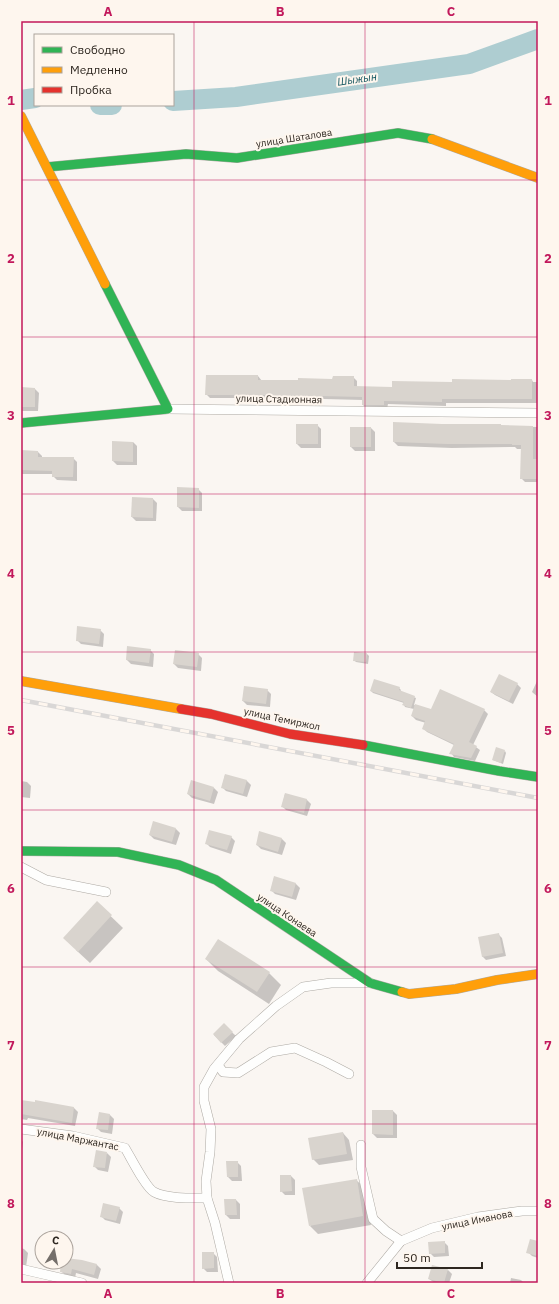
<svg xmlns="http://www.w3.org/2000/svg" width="559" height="1304" font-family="'IBM Plex Sans',sans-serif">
<rect width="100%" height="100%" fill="#faf6f2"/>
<g fill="#0003">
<polygon points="258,376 262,381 333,380 353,377 357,381 357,387 393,388 453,383 532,380 533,382 538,382 538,403 446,403 446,406 388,404 387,409 367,409 363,405 363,400 323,399 323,402 293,402 293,404 273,404 269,398 210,398 206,394"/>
<polygon points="21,388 35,389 39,393 38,411 21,411"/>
<polygon points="317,425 321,429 321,448 301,448 297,444"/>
<polygon points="502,426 538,427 538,482 525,482 521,478 522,449 517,449 515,447 452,448 398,446 394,442"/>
<polygon points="371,428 375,432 375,451 355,451 351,447"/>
<polygon points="133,442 137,446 137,465 117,465 113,461"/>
<polygon points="21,451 38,452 42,456 42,458 73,458 77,462 77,481 57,480 53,476 53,474 21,474"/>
<polygon points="198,489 202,493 202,511 182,511 178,507"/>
<polygon points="153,499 157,503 156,521 136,521 132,517"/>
<polygon points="100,630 104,634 103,647 81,644 77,640"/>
<polygon points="128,647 150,650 154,654 153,667 131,664 127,660"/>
<polygon points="355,653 367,654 369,656 368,664 356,662 354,660"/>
<polygon points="198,654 202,658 201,671 178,668 174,664"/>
<polygon points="538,679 538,697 532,692"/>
<polygon points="517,684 521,688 513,704 495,695 491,692"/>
<polygon points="399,688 401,690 400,692 416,698 414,705 431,710 484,710 488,714 473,745 480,750 475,761 454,757 451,753 454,745 427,732 423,728 426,723 416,720 412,716 414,709 405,707 404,705 404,703 373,693 371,691"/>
<polygon points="267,690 271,694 270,707 247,705 243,701"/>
<polygon points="505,751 506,753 503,764 493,760"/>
<polygon points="225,775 247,781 251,785 247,797 226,791 222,787"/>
<polygon points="21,781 27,782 31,786 30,798 21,797"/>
<polygon points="214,788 218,792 214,804 192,798 188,794"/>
<polygon points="285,794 307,800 311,804 307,816 286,810 282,806"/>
<polygon points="176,829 180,833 176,845 154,839 150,835"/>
<polygon points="231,837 235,841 231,854 210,847 206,843"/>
<polygon points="282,839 286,843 282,855 261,849 257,845"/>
<polygon points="274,878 296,884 300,888 296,900 275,894 271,890"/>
<polygon points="97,903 123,928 90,963 76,950"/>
<polygon points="498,934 502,938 506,956 486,960 482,956"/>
<polygon points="206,959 269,973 281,985 269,1004 218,971"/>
<polygon points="224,1025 236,1036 225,1046 214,1035"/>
<polygon points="21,1101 74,1108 78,1112 75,1126 28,1118 27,1120 21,1119"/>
<polygon points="373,1111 393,1111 397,1115 397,1138 377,1138 373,1134"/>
<polygon points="100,1114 110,1115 114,1119 112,1134 101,1132 97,1128"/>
<polygon points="343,1133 349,1140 353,1160 319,1165 313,1159"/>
<polygon points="21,1139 23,1142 21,1156"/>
<polygon points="107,1153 111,1157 108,1172 98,1170 94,1166"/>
<polygon points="237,1162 241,1166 242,1181 232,1181 228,1177"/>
<polygon points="291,1176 295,1180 295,1195 285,1195 281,1191"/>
<polygon points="356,1180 365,1188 371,1225 318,1234 310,1226"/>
<polygon points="236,1200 240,1204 240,1219 230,1219 226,1215"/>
<polygon points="119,1208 123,1212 120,1224 105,1220 101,1216"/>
<polygon points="444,1242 448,1246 449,1256 434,1257 430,1253"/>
<polygon points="538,1242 538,1258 532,1256 528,1252"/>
<polygon points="21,1248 24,1249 28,1253 26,1267 21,1266"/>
<polygon points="213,1253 217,1257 218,1272 207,1272 203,1268"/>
<polygon points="66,1259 97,1265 101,1269 98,1279 76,1273 75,1278 65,1275 61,1271 62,1262 66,1262"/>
<polygon points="448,1270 452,1274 449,1283 435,1283 429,1279"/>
<polygon points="511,1278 521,1280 524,1283 510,1283"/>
</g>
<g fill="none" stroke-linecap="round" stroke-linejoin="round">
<g stroke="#aecdd1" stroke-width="20">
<polyline points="21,100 35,98"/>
<polyline points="173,101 236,97 469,64 538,39"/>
<polyline points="100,105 112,105"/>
</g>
</g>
<g fill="#d9d4ce">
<polygon points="206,375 258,375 258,380 298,380 298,378 332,379 333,376 354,376 354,386 392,387 392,381 452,382 452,379 511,380 511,379 532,379 532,399 442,399 442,402 384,401 384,405 362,405 362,397 320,396 320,398 289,398 289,400 268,400 268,395 205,395"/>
<polygon points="21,387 35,388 35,407 21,407"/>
<polygon points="393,422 442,424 501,424 501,425 533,426 533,459 538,459 538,479 520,479 521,445 512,445 512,444 447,444 393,442"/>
<rect x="296" y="424" width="22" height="20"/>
<rect x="350" y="427" width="21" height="20"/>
<polygon points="112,441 133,442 133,462 112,461"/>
<polygon points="21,450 38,451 38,457 74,457 73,477 52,477 52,471 21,470"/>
<polygon points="177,487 199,488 199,508 177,507"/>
<polygon points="132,497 153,498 153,518 131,517"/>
<polygon points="77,626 101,629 99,644 76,641"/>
<polygon points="127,646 151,649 149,663 126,660"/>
<polygon points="175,650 199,653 197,667 173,664"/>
<polygon points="354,652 367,653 366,662 353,661"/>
<polygon points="499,674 518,683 509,701 490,692"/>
<polygon points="374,679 400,687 399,690 415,696 411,708 402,705 404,702 370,691"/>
<polygon points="244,686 268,689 266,704 242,701"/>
<polygon points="440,689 485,709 469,742 477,746 471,758 449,754 454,744 422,729 425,721 411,716 415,704 431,709"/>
<polygon points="496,747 505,750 501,763 492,760"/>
<polygon points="225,774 247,780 243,794 221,788"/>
<polygon points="191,780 214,787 210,801 187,794"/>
<polygon points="285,793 307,799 304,813 281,807"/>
<polygon points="153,821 176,828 172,842 149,835"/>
<polygon points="209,830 232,836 227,850 205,844"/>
<polygon points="259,831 282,838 278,852 256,845"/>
<polygon points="274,876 296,883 292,897 270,891"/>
<polygon points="97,901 112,915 78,952 63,938"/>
<polygon points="499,933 503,953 482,957 478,937"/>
<polygon points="218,939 270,972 257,992 205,959"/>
<polygon points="224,1023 233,1032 221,1043 213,1034"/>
<polygon points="21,1100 35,1102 35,1100 74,1107 72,1123 21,1114"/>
<polygon points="372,1110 393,1110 393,1135 372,1134"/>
<polygon points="99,1112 110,1114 108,1130 96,1129"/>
<polygon points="343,1132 347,1154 312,1160 308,1138"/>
<polygon points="96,1150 107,1152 105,1168 93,1167"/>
<polygon points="226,1161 238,1161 238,1177 227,1177"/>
<polygon points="280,1175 291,1175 292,1191 280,1192"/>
<polygon points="357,1179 363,1216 309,1226 302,1188"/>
<polygon points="224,1199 236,1199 237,1215 225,1215"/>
<polygon points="103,1203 120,1207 116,1221 100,1217"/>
<polygon points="530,1239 538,1241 538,1256 526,1253"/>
<polygon points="445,1241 445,1253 429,1254 428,1242"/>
<polygon points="202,1252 214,1252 214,1268 202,1269"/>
<polygon points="66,1258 82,1260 97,1264 94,1275 72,1269 71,1274 60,1272 61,1262 66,1262"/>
<polygon points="432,1265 448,1269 444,1283 428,1279"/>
</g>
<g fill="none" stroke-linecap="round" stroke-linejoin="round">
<g stroke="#aeaaa4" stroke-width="10">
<g id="street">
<polyline points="168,409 538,413"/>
<polyline points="21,867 46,880 106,892"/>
<polyline points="218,1065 223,1072 238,1073 271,1052 295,1048 326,1062 349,1074"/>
<path d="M21,1129L73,1136L125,1148C131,1158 146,1188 154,1192C167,1199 192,1198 207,1198"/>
<polyline points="361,1145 361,1167 373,1219 386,1231 401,1241"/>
<polyline points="21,1269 82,1283"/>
<polyline points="229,1283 215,1223 207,1198 206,1181 210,1152 211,1129 204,1101 204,1087 214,1069 239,1039 276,1006 303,987 331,983 370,983"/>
<polyline points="367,1283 401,1241 432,1228 478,1217 522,1211 538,1211"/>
</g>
</g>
<g stroke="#aeaaa4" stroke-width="10">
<g id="fast">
<polyline points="47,167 186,154 237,158 398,133 432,139"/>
<polyline points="21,423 168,409 105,284"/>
<polyline points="363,745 499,771 538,777"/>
<polyline points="21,851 118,852 179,865 216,880 370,983 402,992"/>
</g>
</g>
<g stroke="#aeaaa4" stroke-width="10">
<g id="slow">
<polyline points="21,116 105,284"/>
<polyline points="432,139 538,178"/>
<polyline points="21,681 181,709"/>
<polyline points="402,992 409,994 456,989 497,980 538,974"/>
</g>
</g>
<g stroke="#aeaaa4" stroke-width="10">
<polyline id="jam" points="181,709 211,714 290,734 363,745"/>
</g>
<use href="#street" stroke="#fefefd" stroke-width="9"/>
<use href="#fast" stroke="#30b455" stroke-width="9"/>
<use href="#slow" stroke="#ff9f0a" stroke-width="9"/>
<use href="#jam" stroke="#e5322d" stroke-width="9"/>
<g stroke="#d9d7d6" stroke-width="4.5">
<polyline id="rail" points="21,700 538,798"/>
</g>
<use href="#rail" stroke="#fef6ee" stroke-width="3" stroke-dasharray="9" stroke-linecap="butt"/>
</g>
<path fill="none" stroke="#c2185b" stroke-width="1" stroke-opacity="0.55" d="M194,21V1283M365,21V1283M21,180H538M21,337H538M21,494H538M21,652H538M21,810H538M21,967H538M21,1124H538"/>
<g text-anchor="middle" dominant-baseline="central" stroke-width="4" stroke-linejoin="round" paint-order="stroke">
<g font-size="10" fill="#2e2720" stroke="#fef6ee">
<text transform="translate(294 138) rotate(-9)">улица Шаталова</text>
<text transform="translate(279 399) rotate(1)">улица Стадионная</text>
<text transform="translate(282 719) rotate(12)">улица Темиржол</text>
<text transform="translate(287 915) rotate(34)">улица Конаева</text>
<text transform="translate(78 1139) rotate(11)">улица Маржантас</text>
<text transform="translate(477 1220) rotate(-11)">улица Иманова</text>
</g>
<g font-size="11" font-style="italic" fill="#12555e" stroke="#fef6ee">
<text transform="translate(357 79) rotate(-8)">Шыжын</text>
</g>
</g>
<rect width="559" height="1304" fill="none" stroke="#fef6ee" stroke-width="44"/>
<rect x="34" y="34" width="140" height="72" fill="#fef6ee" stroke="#aba39c"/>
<rect x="42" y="47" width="20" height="6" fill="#30b455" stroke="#aba39c"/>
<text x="70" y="54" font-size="12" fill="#2e2720">Свободно</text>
<rect x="42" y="67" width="20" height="6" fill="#ff9f0a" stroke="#aba39c"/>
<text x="70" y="74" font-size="12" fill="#2e2720">Медленно</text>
<rect x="42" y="87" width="20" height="6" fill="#e5322d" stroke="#aba39c"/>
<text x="70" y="94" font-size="12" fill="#2e2720">Пробка</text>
<g transform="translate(54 1250) rotate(10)"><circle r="19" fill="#fef6ee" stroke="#aba39c"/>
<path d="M0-3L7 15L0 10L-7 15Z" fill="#756f6a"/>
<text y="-6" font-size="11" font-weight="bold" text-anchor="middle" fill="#2e2720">С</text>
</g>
<path d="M397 1262v6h85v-6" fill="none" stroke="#2e2720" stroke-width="2"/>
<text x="403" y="1262" font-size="12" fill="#2e2720" stroke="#fef6ee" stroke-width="3" paint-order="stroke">50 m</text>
<rect x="22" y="22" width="515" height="1260" fill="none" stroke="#c2185b" stroke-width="1.5"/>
<g font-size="13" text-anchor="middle" font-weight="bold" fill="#c2185b">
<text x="108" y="16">A</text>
<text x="280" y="16">B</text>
<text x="451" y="16">C</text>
<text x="11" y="105">1</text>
<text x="548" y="105">1</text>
<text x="11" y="263">2</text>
<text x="548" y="263">2</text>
<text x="11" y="420">3</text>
<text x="548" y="420">3</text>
<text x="11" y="578">4</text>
<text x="548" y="578">4</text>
<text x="11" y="735">5</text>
<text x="548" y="735">5</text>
<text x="11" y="893">6</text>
<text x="548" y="893">6</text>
<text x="11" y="1050">7</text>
<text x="548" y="1050">7</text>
<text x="11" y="1208">8</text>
<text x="548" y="1208">8</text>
<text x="108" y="1298">A</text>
<text x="280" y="1298">B</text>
<text x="451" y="1298">C</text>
</g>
</svg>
